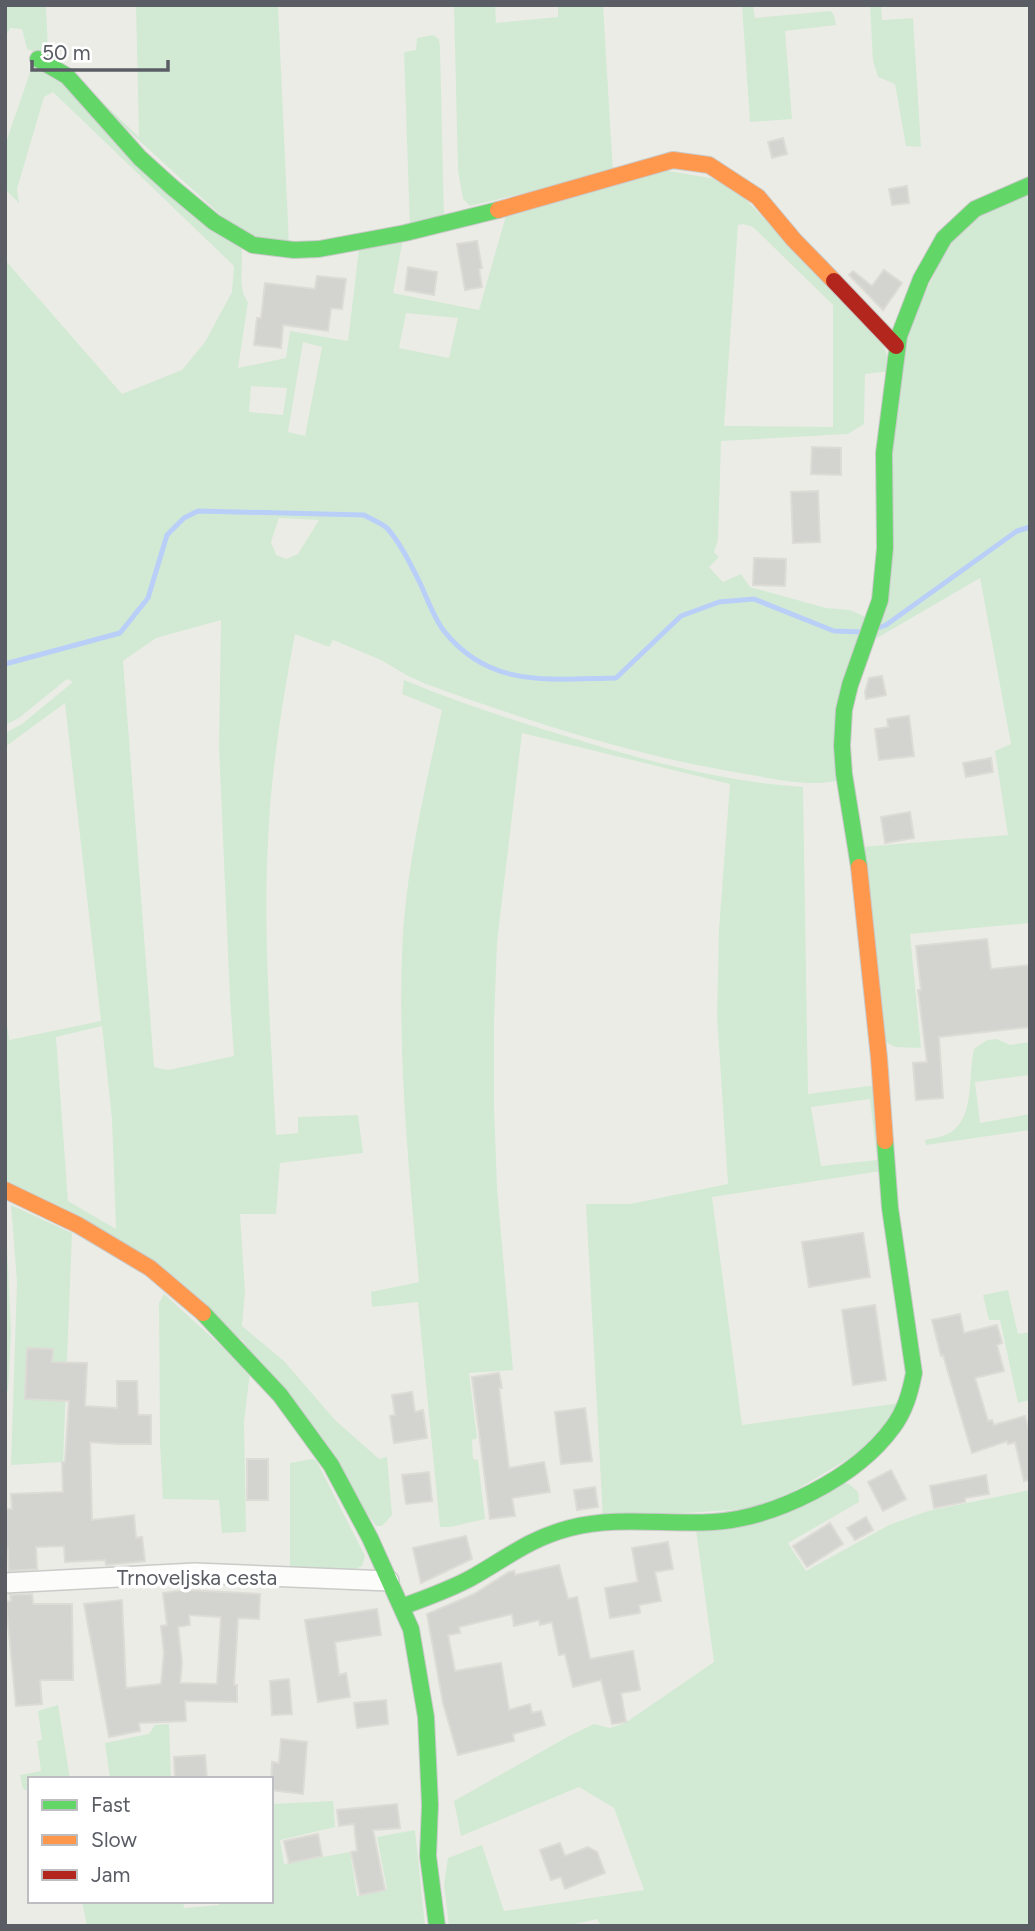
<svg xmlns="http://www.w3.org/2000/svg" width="1035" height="1931" font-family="Figtree,sans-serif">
<rect width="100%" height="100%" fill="#ecece6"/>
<g fill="#d2ead4" fill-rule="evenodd">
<polygon points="5,5 46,5 48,50 139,137 136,5 278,5 289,245 238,231 49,58 27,49 22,29 10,28 5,38"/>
<polygon points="454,5 495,5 496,23 558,17 558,5 603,5 613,172 470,206 463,199 458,171"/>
<polygon points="742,5 753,5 755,18 831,11 834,15 836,25 785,31 792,119 750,122"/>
<polygon points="870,5 881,5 882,20 913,18 921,147 906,146 895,84 878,77 873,61"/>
<polygon points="433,35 439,39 440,47 444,218 410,228 404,52 416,50 417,38"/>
<path d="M33,64L53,71L241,245C245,264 236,287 248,302L238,368L286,358L290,331L348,341L359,249L403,239L393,293L479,310L507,212L651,168L728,181L882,341L892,371L865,374L864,424L848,434L721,441L718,540L714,552L719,557L709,567L723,582L741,574L750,587L826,608L850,610L868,618L836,781C806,787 770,778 740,773C632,755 528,721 426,684L408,676L381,660L333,640L329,647L295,634C282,703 271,771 268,841C263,939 271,1037 276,1135L298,1133V1117L358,1115L363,1153L280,1163L276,1214H240L245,1292L242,1326L284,1361L335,1420L379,1459L387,1457L392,1515L382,1526H376L242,1340L5,1181V1008L9,1040L101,1021L65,703L5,747V733L22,724L73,682L67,679L19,718L5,725V260L122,394L182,370L205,342L232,292L234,266L53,92L44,97L17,189L19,203L5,189V145ZM743,224L753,227L833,305V427L724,426L738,225ZM406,313L458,318L449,358L399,348ZM303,342L322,347L305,436L288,432ZM251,386L287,388L283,415L249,412ZM279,518L319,520L298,554L286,559L276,555L271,542ZM221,620L219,747L230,999L234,1056L168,1070L154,1067L123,661L156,638ZM102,1026L112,1119L116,1229L68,1201L56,1037Z"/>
<polygon points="1030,191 1030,923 910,934 921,1048 895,1047 885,1042 861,847 1008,835 995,751 1011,744 980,578 877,638 902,340 957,228"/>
<path d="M404,680C462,704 521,723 582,741C654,763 728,782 803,787L808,1094L877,1085L881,1171L712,1197L742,1425L900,1403L868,1447L766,1508L603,1518L586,1204H630L728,1184L717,1016L719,929L730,784L522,733L497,942L494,1024V1105L497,1188L513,1370L469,1373L477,1438L472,1440L473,1459L478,1460L485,1519L450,1527H440L418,1302L372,1307L371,1292L419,1282C409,1172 398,1062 402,952C405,870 425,790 442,710L402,694ZM870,1099L877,1160L821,1166L811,1107Z"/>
<path d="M997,1039L1010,1045L1030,1042V1075L975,1082L980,1123L1030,1114V1130L926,1145L925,1140C933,1138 943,1137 951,1132C975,1117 968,1073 974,1049L987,1040Z"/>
<polygon points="5,1204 11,1331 8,1391 5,1391"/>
<polygon points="11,1205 72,1233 63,1462 11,1465 17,1282"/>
<polygon points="1008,1290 1018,1334 1030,1332 1030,1400 1018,1403 1000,1320 989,1320 983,1295"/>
<polygon points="164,1294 250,1372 244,1422 246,1532 222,1533 219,1500 163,1499 160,1444 159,1303"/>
<polygon points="311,1459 316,1460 365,1556 362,1566 353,1570 290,1567 290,1463"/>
<polygon points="839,1481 849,1484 858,1492 859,1502 788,1543 806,1571 889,1525 928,1511 1030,1490 1030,1926 601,1926 597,1919 567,1926 449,1926 444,1884 448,1858 482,1845 504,1911 644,1890 614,1808 579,1787 461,1836 454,1801 569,1736 594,1724 610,1728 625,1723 714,1662 696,1530"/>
<polygon points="58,1705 70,1779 30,1779 30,1792 23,1789 20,1775 41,1771 37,1741 42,1740 38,1711"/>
<polygon points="169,1724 171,1779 110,1779 105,1743 149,1734 155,1725"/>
<polygon points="333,1801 335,1827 280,1840 284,1864 350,1852 357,1896 387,1889 377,1837 415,1830 425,1926 87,1926 82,1901 183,1901 184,1908 219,1905 219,1901 271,1901 271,1804"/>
</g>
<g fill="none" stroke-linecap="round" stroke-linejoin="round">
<g stroke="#b9cff8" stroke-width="5">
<polyline points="878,628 886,625 1017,531 1030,527"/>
<path d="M5,664L120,633L148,598L167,535L184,518L198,511L364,515C371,519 381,523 387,528C401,544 411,565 420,583C427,598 434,618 444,631C490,689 551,679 616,678L681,616L719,602L754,599L834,631L862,632"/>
</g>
</g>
<g fill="#d3d3cf" stroke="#dcdbd5" stroke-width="2" fill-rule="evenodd">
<polygon points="783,138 787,154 772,158 768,142"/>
<polygon points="907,186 909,203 892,205 889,189"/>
<polygon points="477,241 482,268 479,269 482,287 465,290 457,244"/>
<polygon points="408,267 437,272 434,295 405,290"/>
<polygon points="884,270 902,283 883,310 849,275 853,271 872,286"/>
<polygon points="317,276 346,279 342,309 331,308 328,331 283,325 281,348 254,345 257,318 261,318 265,283 315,289"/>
<polygon points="812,447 841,448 841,475 811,474"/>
<polygon points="818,491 820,542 793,543 791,492"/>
<polygon points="754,558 786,559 785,586 753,585"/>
<polygon points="882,676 886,695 866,699 865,692 869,678"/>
<polygon points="909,716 914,756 879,760 875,729 888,727 887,719"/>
<polygon points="991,758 993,772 966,777 963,763"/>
<polygon points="910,812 914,838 885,843 881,817"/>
<polygon points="987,939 991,969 1030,965 1030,1027 939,1037 943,1098 916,1100 913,1063 927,1062 918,990 921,990 916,946"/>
<polygon points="863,1233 870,1277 809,1287 802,1242"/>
<polygon points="875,1305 886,1380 853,1385 842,1310"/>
<polygon points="960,1314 964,1333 997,1325 1002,1343 997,1345 1004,1371 975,1378 988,1421 992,1420 994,1425 1025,1416 1030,1433 1030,1480 1024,1481 1015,1442 1008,1444 1007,1441 972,1453 943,1355 941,1356 932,1320"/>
<polygon points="27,1348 53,1349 52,1362 87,1363 85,1406 117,1408 117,1381 137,1381 138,1415 151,1415 151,1444 118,1444 90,1442 92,1520 134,1515 136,1538 142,1537 145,1561 106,1565 105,1560 65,1562 64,1546 36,1547 37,1569 9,1571 8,1548 5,1548 5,1509 12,1509 11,1494 63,1492 62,1462 65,1462 69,1401 25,1399"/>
<polygon points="499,1373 502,1388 499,1388 509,1468 544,1462 550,1492 512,1498 515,1516 490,1519 472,1377"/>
<polygon points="412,1392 415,1412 423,1410 427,1438 394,1443 390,1416 395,1415 392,1395"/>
<polygon points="585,1408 592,1461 561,1464 555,1412"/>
<rect x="247" y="1459" width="21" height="41"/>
<polygon points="891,1470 906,1499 883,1511 868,1482"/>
<polygon points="429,1472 432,1501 406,1504 402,1475"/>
<polygon points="986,1475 989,1494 965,1498 965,1502 934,1508 930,1486"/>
<polygon points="595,1487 598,1507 577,1510 574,1490"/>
<polygon points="866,1517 873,1530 855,1540 847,1528"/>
<polygon points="830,1523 843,1544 807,1567 793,1546"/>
<polygon points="466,1536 472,1559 421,1583 413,1548"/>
<polygon points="668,1542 673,1569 655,1572 661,1601 639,1605 640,1613 610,1618 605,1588 638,1582 632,1548"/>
<polygon points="559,1565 568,1599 577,1597 590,1659 633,1651 640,1690 621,1693 626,1722 612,1724 601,1680 573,1687 565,1654 559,1655 552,1622 540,1625 539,1620 514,1626 512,1614 459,1627 460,1633 448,1635 455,1671 501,1663 509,1710 530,1704 532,1713 541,1711 545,1725 513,1734 514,1741 458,1755 443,1703 427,1614 474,1594 509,1572 514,1571 515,1575"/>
<path d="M185,1590L260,1594L259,1619L238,1618L234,1685H237V1702L185,1701L186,1721L139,1723L140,1731L109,1737L84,1604L122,1600L126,1688L161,1684L164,1653L161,1626L167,1625L163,1593ZM189,1615L221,1617L217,1684L180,1683L182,1662L178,1627L190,1625Z"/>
<polygon points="32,1594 33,1604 72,1604 73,1680 40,1680 42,1704 16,1706 6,1602 11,1601 10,1595"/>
<polygon points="377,1609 381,1635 335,1642 339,1675 346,1673 350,1697 318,1702 305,1620"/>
<polygon points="289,1679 292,1714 272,1715 270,1681"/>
<polygon points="386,1700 388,1724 357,1728 354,1703"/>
<polygon points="281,1739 307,1742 303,1794 271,1790 272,1762 279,1763"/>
<polygon points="205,1755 207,1779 175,1779 174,1757"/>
<polygon points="397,1804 400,1828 373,1830 385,1890 360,1895 351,1852 357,1851 354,1824 339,1826 337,1810"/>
<polygon points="318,1834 322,1856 289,1863 284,1841"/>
<polygon points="560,1843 565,1856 588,1847 597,1852 605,1873 565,1889 561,1877 551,1880 540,1850"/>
</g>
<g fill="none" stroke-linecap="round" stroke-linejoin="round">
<g stroke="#cacac9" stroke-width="22">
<polyline id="street" points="5,1583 195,1573 389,1581"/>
</g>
<g stroke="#c9c9c9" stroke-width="18">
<g id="fast">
<polyline points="38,59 67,76 140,158 172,187 214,222 253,245 294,250 319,249 405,233 498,210"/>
<polyline points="859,867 844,774 842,746 844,710 850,685 880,600 885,548 884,453 899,336 921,279 944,238 975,209 1030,185"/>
<polyline points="203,1313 280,1395 331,1465 370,1538 411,1629 426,1717 430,1805 428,1856 437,1926"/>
<path d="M402,1607C425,1598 449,1590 471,1578C507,1558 528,1539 570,1528C617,1516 666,1525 713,1522C775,1518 856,1478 893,1427C905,1411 910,1393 914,1373L890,1208L885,1141"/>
</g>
</g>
<g stroke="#c9c9c9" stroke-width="18">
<g id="slow">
<polyline points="498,210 673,160 709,165 758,197 794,240 834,281"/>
<polyline points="859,867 879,1058 885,1141"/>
<polyline points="5,1190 78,1225 150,1268 203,1313"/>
</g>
</g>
<g stroke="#c9c9c9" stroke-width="18">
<polyline id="jam" points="834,281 896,346"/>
</g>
<use href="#street" stroke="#fcfcfb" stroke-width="19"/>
<use href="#fast" stroke="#63d668" stroke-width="16"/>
<use href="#slow" stroke="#ff974d" stroke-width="16"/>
<use href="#jam" stroke="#b3261e" stroke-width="16"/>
</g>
<g text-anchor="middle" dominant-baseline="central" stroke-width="7" stroke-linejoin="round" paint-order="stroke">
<g font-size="21" fill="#5b5d65" stroke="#fff">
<text x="197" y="1577">Trnoveljska cesta</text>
</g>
</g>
<rect width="1035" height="1931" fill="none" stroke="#5b5d65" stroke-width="14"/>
<rect x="28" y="1777" width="245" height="126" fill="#ffffff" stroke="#bdbec1" stroke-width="2"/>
<rect x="42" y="1800" width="35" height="10" fill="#63d668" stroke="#bdbec1" stroke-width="2"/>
<text x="91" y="1812" font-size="21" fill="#5b5d65">Fast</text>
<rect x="42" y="1835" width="35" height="10" fill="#ff974d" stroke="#bdbec1" stroke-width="2"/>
<text x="91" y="1847" font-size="21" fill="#5b5d65">Slow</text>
<rect x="42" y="1870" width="35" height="10" fill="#b3261e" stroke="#bdbec1" stroke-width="2"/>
<text x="91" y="1882" font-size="21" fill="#5b5d65">Jam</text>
<path d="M32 60v10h136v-10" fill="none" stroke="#5b5d65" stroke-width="3.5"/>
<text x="42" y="60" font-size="21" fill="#5b5d65" stroke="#ffffff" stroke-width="5" paint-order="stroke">50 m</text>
</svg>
